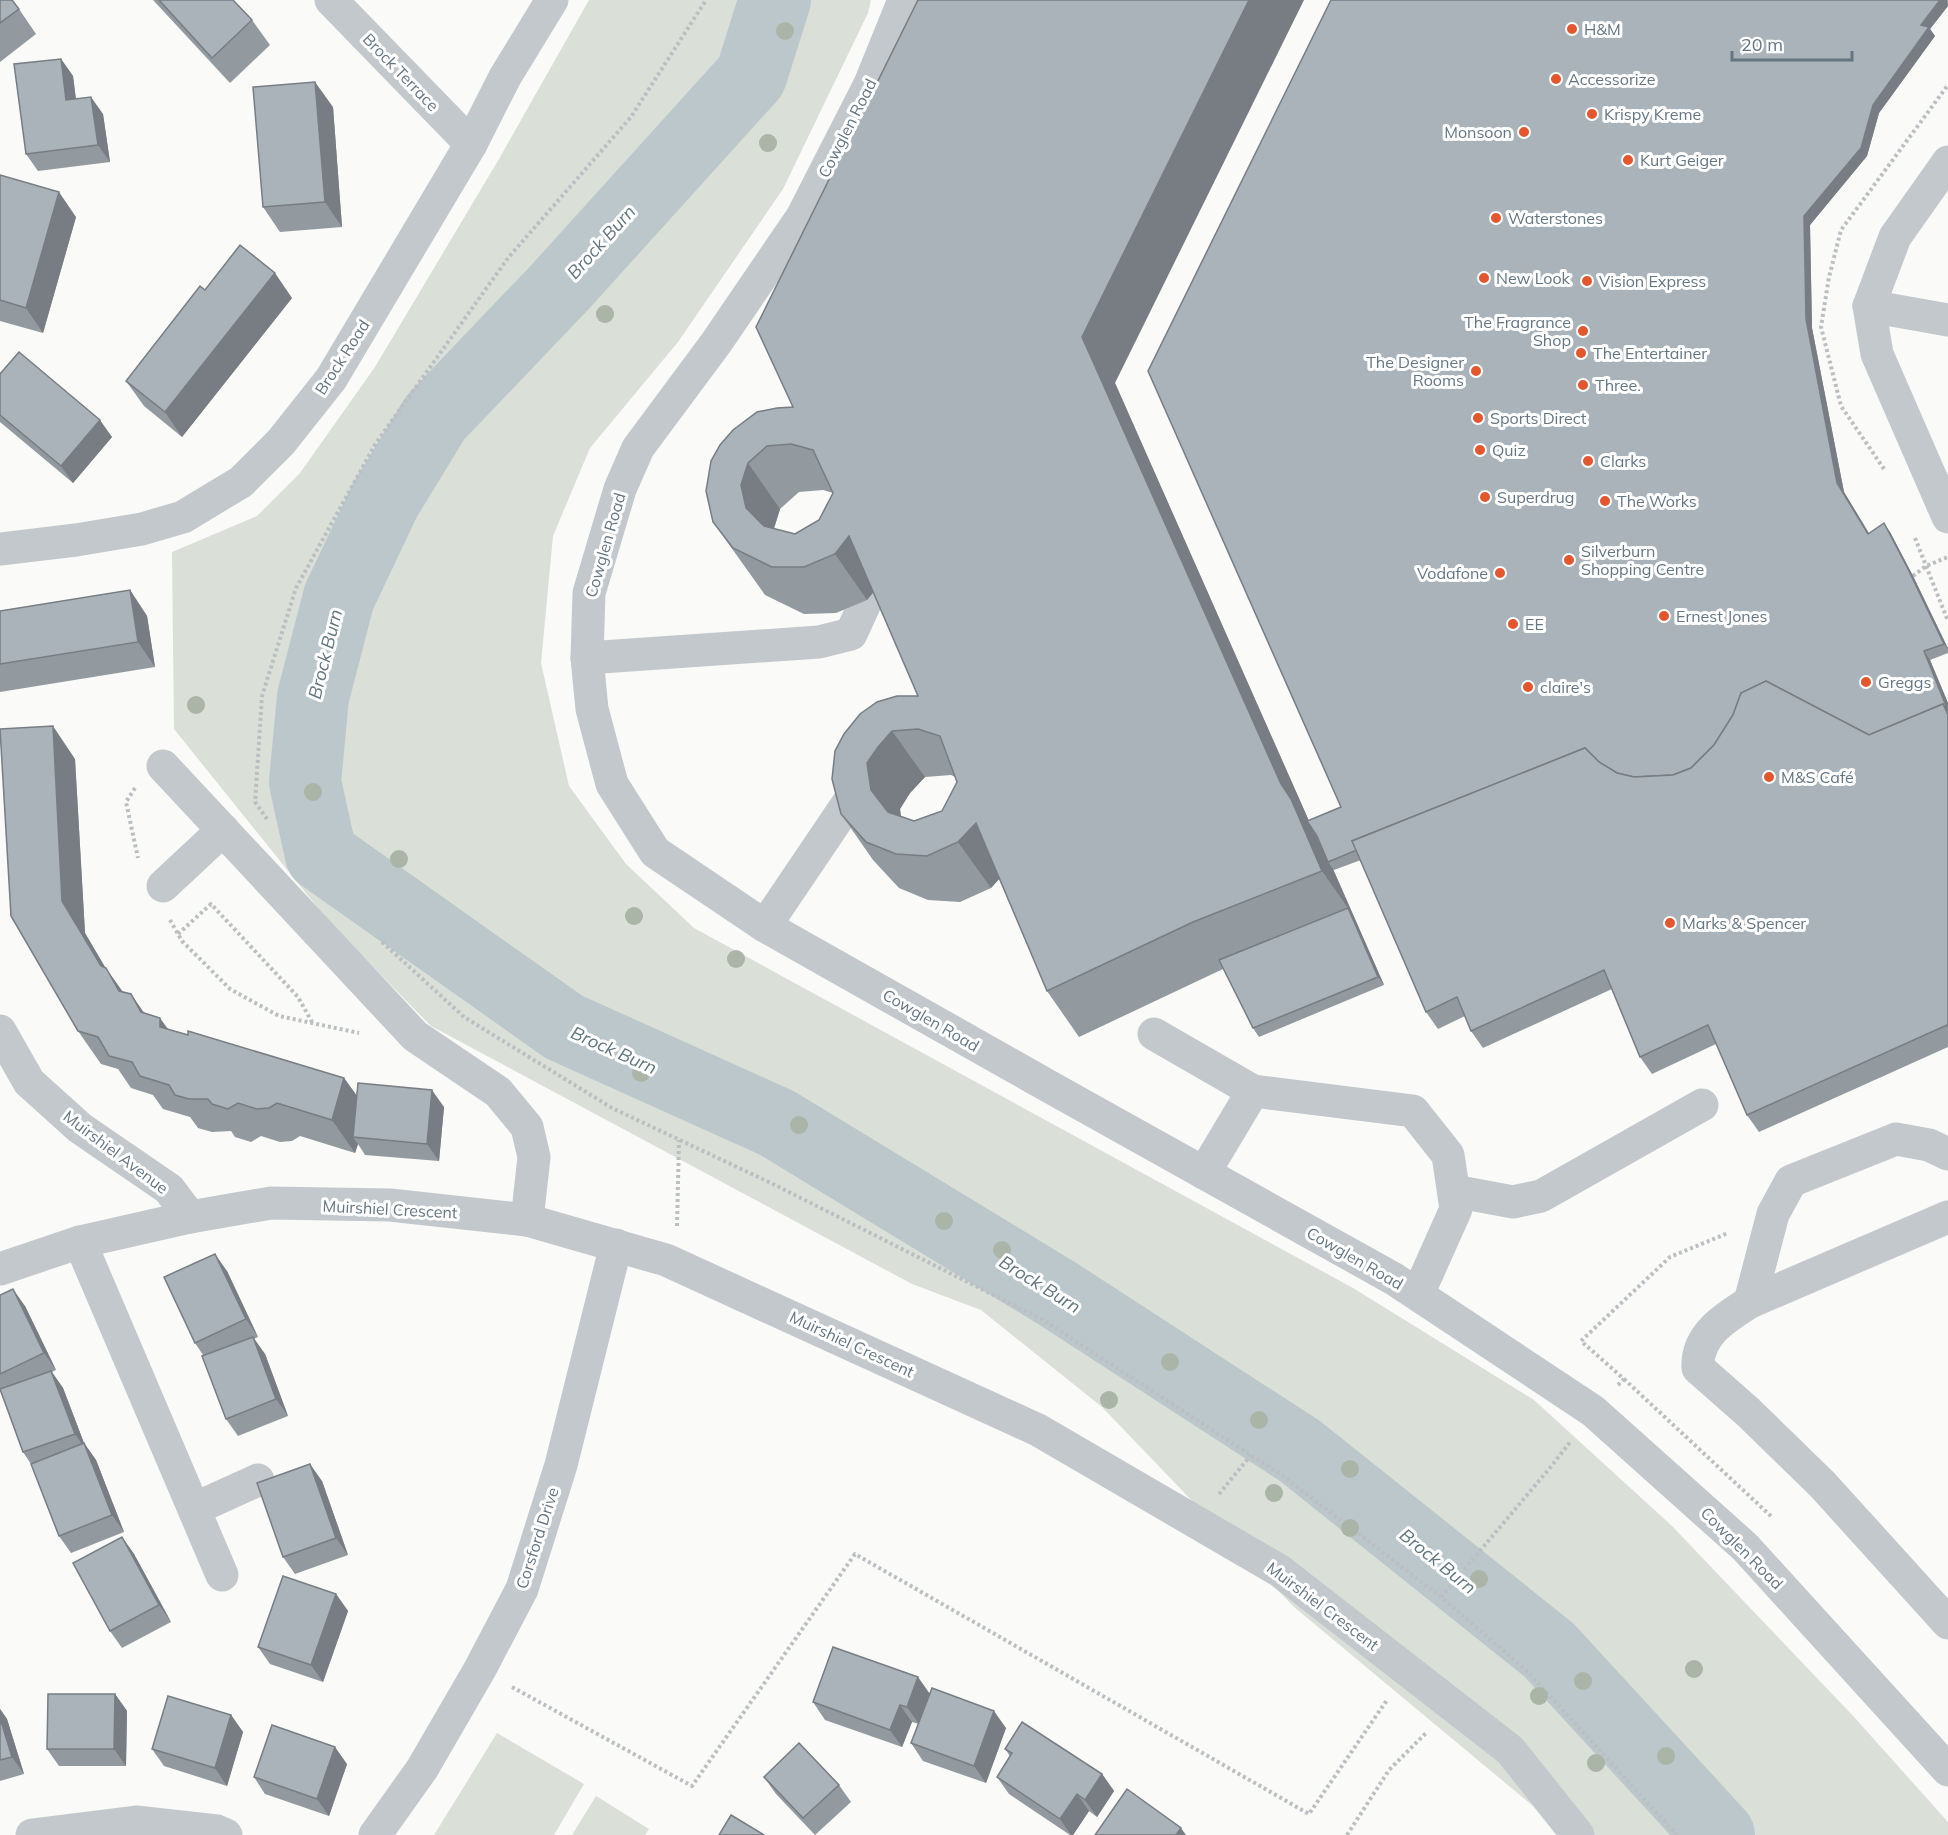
<svg xmlns="http://www.w3.org/2000/svg" width="1948" height="1835" font-family="Mulish,sans-serif">
<rect width="100%" height="100%" fill="#fafaf8"/>
<g fill="#dadfd7">
<polygon points="589,0 871,0 868,13 783,189 678,342 590,448 553,536 541,663 569,786 626,864 694,928 1353,1288 1534,1400 1672,1526 1855,1718 1948,1822 1948,1835 1556,1835 1533,1806 1294,1607 1102,1407 981,1310 912,1284 431,1026 330,923 174,729 172,552 257,516 300,473 375,367 499,159"/>
<polygon points="497,1733 584,1784 554,1835 434,1835"/>
<polygon points="596,1796 649,1829 645,1835 572,1835"/>
</g>
<g fill="none" stroke-linecap="round" stroke-linejoin="round">
<polyline stroke="#bbc7cb" stroke-width="72" points="775,0 751,76 561,286 435,418 385,500 339,597 313,697 305,782 321,855 564,1027 777,1123 1058,1294 1300,1451 1549,1650 1719,1835"/>
<g stroke="#bbbfc2" stroke-width="4" stroke-dasharray="3 3" stroke-linecap="butt">
<polyline points="1884,469 1841,406 1821,327 1829,277 1841,230 1948,85"/>
<polyline points="1915,538 1948,621"/>
<polyline points="1913,576 1926,566 1948,557"/>
<polyline points="135,788 126,802 138,858"/>
<polyline points="267,819 255,802 262,696 296,588 376,443 508,258 631,117 706,0"/>
<polyline points="170,920 182,941 230,989 279,1016 359,1033"/>
<polyline points="178,934 211,904 298,997 312,1022"/>
<polyline points="382,942 464,1017 612,1108 773,1184 1043,1320 1283,1476 1441,1597 1528,1672 1677,1835"/>
<polyline points="677,1226 679,1140"/>
<polyline points="1624,1379 1773,1518"/>
<polyline points="1618,1385 1624,1379 1581,1341 1670,1257 1728,1233"/>
<polyline points="1219,1494 1251,1455"/>
<polyline points="1441,1597 1549,1469 1571,1441"/>
<polyline points="512,1687 692,1786 855,1554 1309,1814 1387,1700"/>
<polyline points="1347,1835 1389,1770 1427,1732"/>
</g>
<g stroke="#c3c8cc" stroke-width="33">
<polyline points="331,0 471,144"/>
<polyline points="904,0 870,84 802,217 716,343 638,448 620,489 589,593 587,658 592,709 612,784 655,852 765,926 1050,1087 1394,1279 1593,1411 1745,1547 1948,1770"/>
<polyline points="1948,162 1895,237 1869,306 1877,354 1948,517"/>
<polyline points="1869,306 1948,320"/>
<polyline points="0,549 76,540 142,529 183,517 241,482 281,442 331,379 471,144 505,77 552,0"/>
<polyline points="587,658 819,642 851,634 867,599 874,554"/>
<polyline points="163,766 415,1036 498,1092 527,1127 534,1157 527,1220"/>
<polyline points="163,886 223,830"/>
<polyline points="765,926 867,775"/>
<polyline points="0,1031 29,1082 80,1128 169,1189 190,1217"/>
<polyline points="1154,1034 1253,1091 1413,1111 1448,1155 1456,1209 1418,1294"/>
<polyline points="1204,1173 1253,1091"/>
<polyline points="1454,1191 1513,1202 1541,1196 1702,1105"/>
<path d="M1948,1217L1750,1302C1726,1317 1696,1335 1698,1368L1748,1412L1822,1484L1948,1623"/>
<polyline points="80,1242 222,1575"/>
<polyline points="0,1269 80,1242 190,1217 271,1203 390,1205 527,1220 666,1260 1038,1430 1280,1571 1510,1750 1578,1835"/>
<polyline points="1750,1302 1773,1214 1791,1181 1896,1139 1929,1145 1948,1154"/>
<polyline points="194,1509 258,1480"/>
<polyline points="32,1835 136,1822 217,1831 226,1835"/>
<polyline points="375,1835 422,1769 480,1669 522,1589 561,1465 616,1245"/>
</g>
</g>
<g fill="#aab4a7">
<circle cx="785" cy="31" r="9"/>
<circle cx="768" cy="143" r="9"/>
<circle cx="605" cy="314" r="9"/>
<circle cx="196" cy="705" r="9"/>
<circle cx="313" cy="792" r="9"/>
<circle cx="399" cy="859" r="9"/>
<circle cx="634" cy="916" r="9"/>
<circle cx="736" cy="959" r="9"/>
<circle cx="641" cy="1073" r="9"/>
<circle cx="799" cy="1125" r="9"/>
<circle cx="944" cy="1221" r="9"/>
<circle cx="1002" cy="1250" r="9"/>
<circle cx="1170" cy="1362" r="9"/>
<circle cx="1109" cy="1400" r="9"/>
<circle cx="1259" cy="1420" r="9"/>
<circle cx="1350" cy="1469" r="9"/>
<circle cx="1274" cy="1493" r="9"/>
<circle cx="1350" cy="1528" r="9"/>
<circle cx="1479" cy="1579" r="9"/>
<circle cx="1694" cy="1669" r="9"/>
<circle cx="1583" cy="1681" r="9"/>
<circle cx="1539" cy="1696" r="9"/>
<circle cx="1666" cy="1756" r="9"/>
<circle cx="1596" cy="1763" r="9"/>
</g>
<g fill="#929a9f" fill-rule="evenodd">
<polygon points="0,0 19,9 36,34 0,62"/>
<polygon points="153,0 233,0 252,20 270,45 230,83"/>
<path d="M1331,0H1948V6L1930,29L1935,36L1879,113L1867,156L1810,225L1812,328L1844,492L1869,533L1890,532L1913,576L1948,648V653L1930,660L1948,703V1047L1759,1132L1747,1115L1716,1044L1652,1074L1640,1057L1612,989L1483,1048L1471,1031L1465,1016L1438,1029L1426,1012L1361,860L1334,870L1333,869L1384,985L1259,1037L1253,1028L1223,969L1079,1037L1047,991L999,879L991,888L960,902L928,900L899,888L873,860L841,814L832,779L918,696L873,592L867,600L836,613L804,614L765,595L713,522L706,491L793,407L1115,383L1309,821L1341,807ZM823,490L833,493L819,520L795,534L774,529L780,509L799,492ZM951,775L955,777L957,782L942,811L914,821L901,816L900,809L910,793L925,777Z"/>
<polygon points="61,59 73,76 76,99 103,114 110,162 38,171 26,154"/>
<polygon points="333,107 342,227 280,232 263,207"/>
<polygon points="0,175 76,217 43,333 0,321"/>
<polygon points="205,290 292,298 182,437 144,406 126,381"/>
<polygon points="0,374 112,437 73,483 0,422"/>
<polygon points="130,590 147,616 155,667 0,692 0,611"/>
<polygon points="75,759 85,933 105,968 123,992 144,1013 168,1029 344,1078 357,1096 444,1107 439,1161 365,1155 358,1144 355,1153 300,1136 292,1141 280,1142 261,1136 251,1142 235,1137 231,1131 212,1132 198,1128 190,1117 163,1109 153,1095 131,1088 118,1069 101,1064 78,1031"/>
<polygon points="227,1271 258,1337 254,1339 265,1354 288,1416 238,1436 226,1419 203,1355 195,1343"/>
<polygon points="0,1295 25,1306 56,1370 52,1372 63,1388 84,1443 96,1460 124,1532 71,1553 59,1536 31,1464 23,1452 0,1390"/>
<polygon points="322,1481 348,1555 295,1574 283,1557"/>
<polygon points="122,1537 134,1554 171,1622 122,1648 110,1631"/>
<polygon points="336,1594 348,1611 323,1682 270,1664 258,1647"/>
<polygon points="930,1693 1006,1728 986,1783 923,1761 911,1743 919,1724 912,1722 902,1747 825,1720 813,1702"/>
<polygon points="115,1694 127,1711 126,1766 59,1766 47,1749"/>
<polygon points="0,1709 7,1719 24,1774 0,1781"/>
<polygon points="231,1715 243,1732 227,1786 164,1766 152,1749"/>
<polygon points="1005,1749 1102,1774 1114,1791 1097,1817 1089,1811 1073,1835 1070,1835 1009,1794 997,1777 1010,1756"/>
<polygon points="347,1764 329,1816 265,1794 254,1777"/>
<polygon points="764,1777 839,1785 851,1802 815,1835 776,1794"/>
</g>
<g fill="#777d82">
<polygon points="1249,0 1304,0 1115,383 1313,830 1323,845 1328,862 1333,869 1384,985 1378,977 1348,908 1322,871 1281,784 1082,337"/>
<polygon points="1940,0 1947,0 1948,6 1930,29 1935,36 1879,113 1867,156 1810,225 1812,328 1844,492 1874,542 1837,483 1806,319 1804,216 1921,25"/>
<polygon points="61,59 73,76 78,117 66,100"/>
<polygon points="315,82 333,107 342,227 325,202"/>
<polygon points="91,97 103,114 110,162 98,145"/>
<polygon points="59,192 76,217 43,333 26,308"/>
<polygon points="275,273 292,298 182,437 165,412"/>
<polygon points="100,420 112,437 73,483 61,466"/>
<polygon points="748,463 780,509 773,531 779,554 746,508 741,485"/>
<polygon points="1884,523 1890,532 1913,576 1948,649 1944,644"/>
<polygon points="849,536 882,582 867,600 835,554"/>
<polygon points="130,590 147,616 155,667 138,642"/>
<polygon points="1924,651 1930,660 1948,703 1948,709"/>
<polygon points="53,726 75,759 85,933 124,999 101,966 62,901"/>
<polygon points="892,731 925,777 910,793 900,809 903,836 871,790 867,763 878,747"/>
<polygon points="976,823 1008,869 991,888 958,842"/>
<polygon points="106,968 129,1001 119,991"/>
<polygon points="131,994 154,1027 141,1012"/>
<polygon points="160,1018 183,1050 160,1027"/>
<polygon points="344,1078 367,1110 353,1137 358,1144 355,1153 332,1120"/>
<polygon points="432,1090 444,1107 439,1161 427,1144"/>
<polygon points="215,1254 227,1271 258,1337 246,1319"/>
<polygon points="13,1289 25,1306 56,1370 44,1353"/>
<polygon points="253,1337 265,1354 288,1416 276,1399"/>
<polygon points="51,1371 63,1388 87,1451 75,1434"/>
<polygon points="84,1443 96,1460 124,1532 112,1515"/>
<polygon points="310,1464 322,1481 348,1555 336,1538"/>
<polygon points="122,1537 134,1554 171,1622 159,1605"/>
<polygon points="336,1594 348,1611 323,1682 311,1665"/>
<polygon points="918,1677 930,1694 919,1724 907,1707"/>
<polygon points="115,1694 127,1711 126,1766 114,1749"/>
<polygon points="900,1705 912,1722 902,1747 890,1730"/>
<polygon points="0,1709 7,1719 24,1774 12,1757 0,1718"/>
<polygon points="994,1711 1006,1728 986,1783 974,1766"/>
<polygon points="231,1715 243,1732 227,1786 215,1768"/>
<polygon points="335,1747 347,1764 329,1816 317,1799"/>
<polygon points="1102,1774 1114,1791 1097,1817 1085,1800"/>
<polygon points="1077,1794 1089,1811 1073,1835 1071,1835 1060,1819"/>
<polygon points="1181,1828 1186,1835 1176,1835"/>
</g>
<g fill="#aab3b9" stroke="#777d82" stroke-width="1.5" fill-rule="evenodd">
<polygon points="0,0 12,0 19,9 0,23"/>
<polygon points="159,0 233,0 252,20 212,58"/>
<path d="M918,0H1249L1082,337L1281,784L1291,799L1322,871L1193,922L1047,991L976,823L958,842L927,856L896,854L866,842L841,814L832,779L835,751L844,734L860,714L877,702L897,696H918L849,536L835,554L804,567H772L733,548L713,522L706,491L711,461L720,445L733,430L757,412L777,408L793,407L756,327ZM791,444L813,450L833,493L819,520L795,534L764,526L746,508L741,485L748,463L767,446ZM918,729L940,736L957,782L942,811L914,821L888,812L871,790L867,763L878,747L892,731Z"/>
<polygon points="1331,0 1940,0 1921,25 1929,27 1873,105 1861,148 1804,216 1806,319 1837,483 1868,534 1884,523 1907,567 1944,644 1924,651 1948,711 1943,704 1869,735 1766,681 1741,693 1733,715 1714,745 1691,768 1673,775 1634,777 1617,773 1599,762 1585,748 1352,841 1357,850 1328,862 1317,836 1307,821 1341,807 1148,371"/>
<polygon points="61,59 66,100 91,97 98,145 26,154 14,64"/>
<polygon points="315,82 325,202 263,207 253,87"/>
<polygon points="0,175 59,192 26,308 0,300"/>
<polygon points="240,245 275,273 165,412 126,381 200,286 205,290"/>
<polygon points="19,352 100,420 61,466 0,415 0,374"/>
<polygon points="130,590 138,642 0,664 0,611"/>
<polygon points="1766,681 1869,735 1943,704 1948,715 1948,1027 1947,1025 1747,1115 1708,1025 1640,1057 1604,970 1471,1031 1457,997 1426,1012 1352,841 1585,748 1599,762 1617,773 1634,777 1673,775 1691,768 1714,745 1733,715 1741,693"/>
<polygon points="53,726 62,901 101,966 106,968 119,991 131,994 141,1012 160,1018 160,1027 188,1035 188,1031 344,1078 332,1120 277,1103 269,1108 257,1109 238,1103 228,1109 212,1104 208,1099 189,1099 175,1095 169,1085 140,1076 132,1062 109,1056 98,1037 78,1031 11,916 0,729"/>
<polygon points="1348,908 1378,977 1253,1028 1219,960"/>
<polygon points="358,1083 432,1090 427,1144 353,1137"/>
<polygon points="215,1254 246,1319 195,1343 164,1277"/>
<polygon points="13,1289 44,1353 0,1374 0,1295"/>
<polygon points="253,1337 276,1399 226,1419 202,1356"/>
<polygon points="51,1371 75,1434 23,1452 0,1389"/>
<polygon points="84,1443 112,1515 59,1536 31,1464"/>
<polygon points="310,1464 336,1538 283,1557 257,1483"/>
<polygon points="122,1537 159,1605 110,1631 73,1563"/>
<polygon points="283,1576 336,1594 311,1665 258,1647"/>
<polygon points="833,1647 918,1677 907,1707 900,1705 890,1730 813,1702"/>
<polygon points="932,1688 994,1711 974,1766 911,1743"/>
<polygon points="48,1694 115,1694 114,1749 47,1749"/>
<polygon points="168,1696 231,1715 215,1768 152,1749"/>
<polygon points="0,1718 12,1757 0,1760"/>
<polygon points="1022,1722 1102,1774 1085,1800 1077,1794 1060,1819 997,1777 1012,1753 1005,1749"/>
<polygon points="272,1725 335,1747 317,1799 254,1777"/>
<polygon points="799,1743 839,1785 803,1818 764,1777"/>
<polygon points="1127,1789 1181,1828 1176,1835 1095,1835"/>
<polygon points="731,1815 764,1835 719,1835"/>
</g>
<g fill="#e4572e" stroke="#fff" stroke-width="2">
<circle cx="1572" cy="29" r="6"/>
<circle cx="1556" cy="79" r="6"/>
<circle cx="1592" cy="114" r="6"/>
<circle cx="1524" cy="132" r="6"/>
<circle cx="1628" cy="160" r="6"/>
<circle cx="1496" cy="218" r="6"/>
<circle cx="1484" cy="278" r="6"/>
<circle cx="1587" cy="281" r="6"/>
<circle cx="1583" cy="331" r="6"/>
<circle cx="1581" cy="353" r="6"/>
<circle cx="1476" cy="371" r="6"/>
<circle cx="1583" cy="385" r="6"/>
<circle cx="1478" cy="418" r="6"/>
<circle cx="1480" cy="450" r="6"/>
<circle cx="1588" cy="461" r="6"/>
<circle cx="1485" cy="497" r="6"/>
<circle cx="1605" cy="501" r="6"/>
<circle cx="1569" cy="560" r="6"/>
<circle cx="1500" cy="573" r="6"/>
<circle cx="1664" cy="616" r="6"/>
<circle cx="1513" cy="624" r="6"/>
<circle cx="1866" cy="682" r="6"/>
<circle cx="1528" cy="687" r="6"/>
<circle cx="1769" cy="777" r="6"/>
<circle cx="1670" cy="923" r="6"/>
</g>
<g text-anchor="middle" dominant-baseline="central" stroke-width="6" stroke-linejoin="round" paint-order="stroke">
<g font-size="16" fill="#657683" stroke="#fff" text-anchor="start">
<text x="1584" y="29">H&amp;M</text>
<text x="1568" y="79">Accessorize</text>
<text x="1604" y="114">Krispy Kreme</text>
<text x="1512" y="132" text-anchor="end">Monsoon</text>
<text x="1640" y="160">Kurt Geiger</text>
<text x="1508" y="218">Waterstones</text>
<text x="1496" y="278">New Look</text>
<text x="1599" y="281">Vision Express</text>
<text x="1571" y="322" text-anchor="end">The Fragrance<tspan x="1571" dy="18">Shop</tspan></text>
<text x="1593" y="353">The Entertainer</text>
<text x="1464" y="362" text-anchor="end">The Designer<tspan x="1464" dy="18">Rooms</tspan></text>
<text x="1595" y="385">Three.</text>
<text x="1490" y="418">Sports Direct</text>
<text x="1492" y="450">Quiz</text>
<text x="1600" y="461">Clarks</text>
<text x="1497" y="497">Superdrug</text>
<text x="1617" y="501">The Works</text>
<text x="1581" y="551">Silverburn<tspan x="1581" dy="18">Shopping Centre</tspan></text>
<text x="1488" y="573" text-anchor="end">Vodafone</text>
<text x="1676" y="616">Ernest Jones</text>
<text x="1525" y="624">EE</text>
<text x="1878" y="682">Greggs</text>
<text x="1540" y="687">claire's</text>
<text x="1781" y="777">M&amp;S Café</text>
<text x="1682" y="923">Marks &amp; Spencer</text>
</g>
<g font-size="16" fill="#657683" stroke="#fff">
<text transform="translate(401 72) rotate(46)">Brock Terrace</text>
<text transform="translate(847 128) rotate(-63)">Cowglen Road</text>
<text transform="translate(342 357) rotate(-57)">Brock Road</text>
<text transform="translate(605 545) rotate(-74)">Cowglen Road</text>
<text transform="translate(931 1020) rotate(30)">Cowglen Road</text>
<text transform="translate(116 1152) rotate(37)">Muirshiel Avenue</text>
<text transform="translate(390 1209) rotate(3)">Muirshiel Crescent</text>
<text transform="translate(1355 1258) rotate(30)">Cowglen Road</text>
<text transform="translate(852 1344) rotate(25)">Muirshiel Crescent</text>
<text transform="translate(537 1538) rotate(-72)">Corsford Drive</text>
<text transform="translate(1742 1548) rotate(45)">Cowglen Road</text>
<text transform="translate(1323 1606) rotate(37)">Muirshiel Crescent</text>
</g>
<g font-size="18" font-style="italic" fill="#60757c" stroke="#fff">
<text transform="translate(601 242) rotate(-48)">Brock Burn</text>
<text transform="translate(325 654) rotate(-76)">Brock Burn</text>
<text transform="translate(614 1050) rotate(24)">Brock Burn</text>
<text transform="translate(1040 1284) rotate(32)">Brock Burn</text>
<text transform="translate(1438 1561) rotate(39)">Brock Burn</text>
</g>
</g>
<path d="M1732 51v9h120v-9" fill="none" stroke="#657683" stroke-width="3"/>
<text x="1741" y="51" font-size="18" fill="#657683" stroke="#ffffff" stroke-width="4.5" paint-order="stroke">20 m</text>
</svg>
